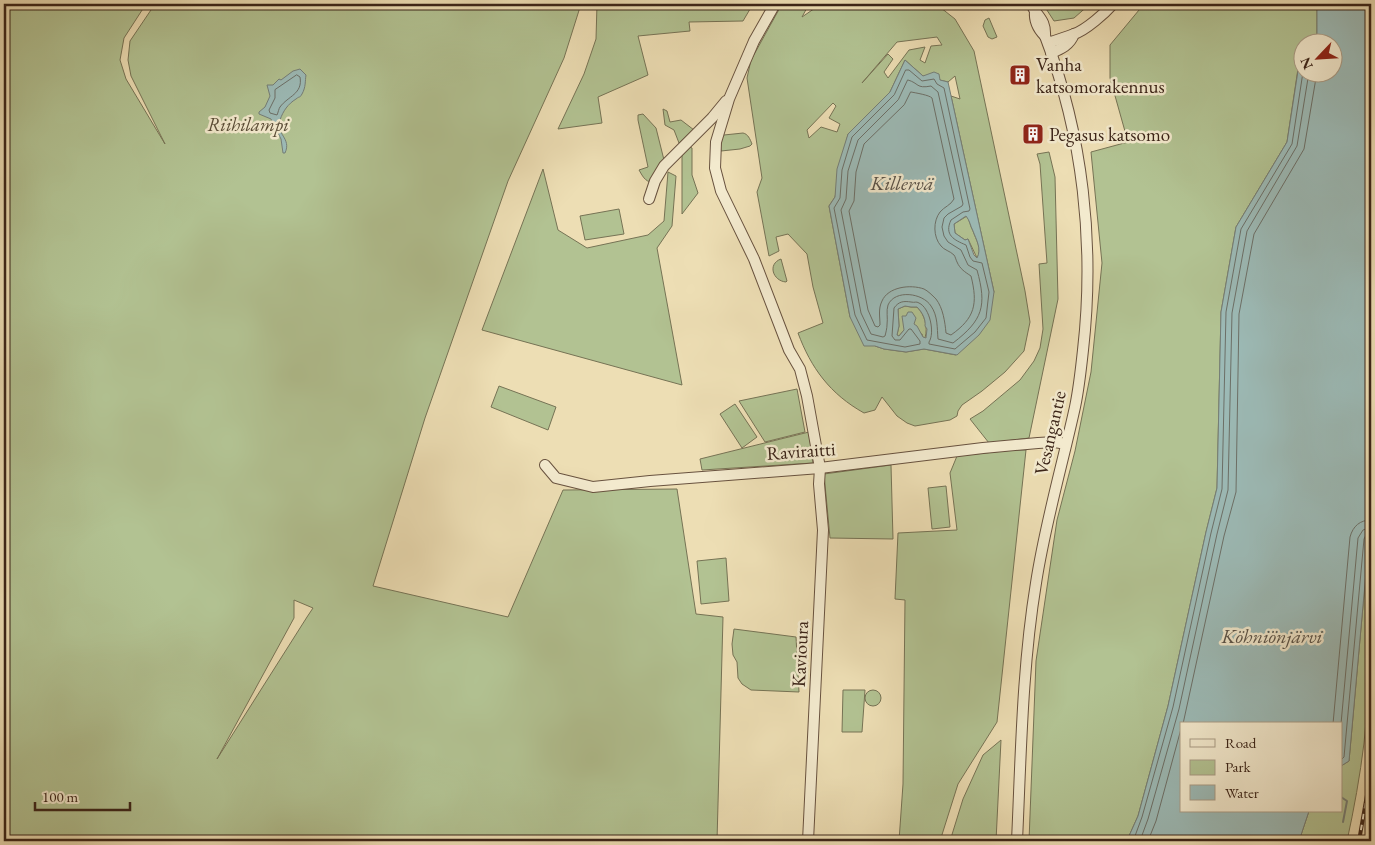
<svg xmlns="http://www.w3.org/2000/svg" width="1375" height="845" font-family="'EB Garamond',serif">
<rect width="100%" height="100%" fill="#eddeb4"/>
<filter id="stains"><feTurbulence type="fractalNoise" baseFrequency=".004" numOctaves="4"/><feColorMatrix values="0 0 0 0 .2 0 0 0 0 .09 0 0 0 0 .02 0 0 0 .5 -.17"/></filter>
<radialGradient id="worn" r=".72"><stop offset=".6" stop-color="#630" stop-opacity="0"/><stop offset="1" stop-color="#630" stop-opacity=".3"/></radialGradient>
<g fill="#b2c292" stroke="#767355" fill-rule="evenodd">
<path d="M4,4H146L124,38L120,60L126,79L165,144L131,76L128,60L130,41L155,4H581L564,58L508,181L425,418L373,586L508,617L563,490L677,489L696,614L723,617L717,841H4ZM294,600L313,608L307,617L217,759L294,618Z"/>
<polygon points="597,4 753,4 743,21 689,22 690,31 638,36 648,75 598,97 602,123 558,129 584,74 596,39"/>
<path d="M782,4H809L802,17L821,4H936L955,19L974,51L1025,291L1030,322L1024,351L1005,372L982,391L962,405L958,411L957,416L950,420L915,426L907,423L897,416L882,397L875,410L864,413C830,394 811,368 798,333L823,323L813,287L807,254L788,234L776,237L779,251L769,256L757,192L762,178L747,78L751,60ZM937,37L942,45L931,46L925,63L920,60L925,47L909,50L888,78L884,72L893,59L888,54L862,83L897,42ZM905,60L923,76L948,82L955,76L960,99L951,96L994,292L956,355L924,349L906,352L884,349L875,346L850,317L829,206L835,197L848,134L890,92ZM833,103L836,106L829,118L840,124L837,132L821,127L809,138L807,130Z"/>
<polygon points="1043,4 1090,4 1074,18 1054,21"/>
<polygon points="1144,4 1317,4 1317,37 1307,42 1302,42 1287,142 1236,227 1221,312 1217,488 1206,532 1168,706 1138,816 1129,836 1130,841 1029,841 1036,661 1057,520 1075,451 1091,372 1102,263 1091,152 1128,142 1110,78 1110,45"/>
<polygon points="989,18 997,37 992,39 988,37 983,26 985,20"/>
<polygon points="663,109 667,111 670,122 681,120 694,130 679,143 674,130 665,125"/>
<path d="M643,114L656,128L664,160L652,182C645,182 642,175 639,170L648,167L638,120V115Z"/>
<path d="M743,133C748,134 750,139 752,144L750,146L740,149L721,151L719,138L724,135Z"/>
<polygon points="690,147 692,148 692,175 698,193 682,214 682,155"/>
<polygon points="1049,152 1055,177 1058,299 1029,438 989,443 970,419 983,411 1020,380 1034,361 1040,348 1043,329 1039,264 1047,263 1040,164 1037,154"/>
<polygon points="543,169 558,230 587,248 648,235 664,221 668,172 676,176 672,226 657,248 682,385 482,330"/>
<polygon points="619,209 624,234 585,240 580,216"/>
<path d="M967,216C970,221 970,226 973,231C976,240 983,250 977,258L968,239L965,240L955,233L954,224Z"/>
<path d="M781,259L787,281L786,282C773,281 767,264 781,259Z"/>
<path d="M905,306L911,307H917C925,315 928,327 925,338H923L922,334L904,330L899,336L897,335L899,326L898,309Z"/>
<polygon points="499,386 556,407 548,430 491,407"/>
<polygon points="797,389 805,432 765,442 739,401"/>
<polygon points="735,404 757,437 742,448 720,414"/>
<polygon points="809,432 813,463 702,470 700,459"/>
<polygon points="1013,450 1026,450 997,722 958,784 940,841 899,841 903,784 905,600 895,599 898,533 957,530 950,473 957,456"/>
<polygon points="891,465 893,539 830,538 824,474"/>
<polygon points="946,486 950,527 932,529 928,488"/>
<path d="M1371,517C1371,592 1372,668 1364,743C1360,776 1354,809 1347,841H1299L1309,811H1341V766L1349,761Z"/>
<polygon points="726,558 729,601 701,604 697,561"/>
<polygon points="734,629 796,637 799,692 751,690 742,684 738,678 737,662 733,655 732,644"/>
<polygon points="843,690 865,690 862,732 842,732"/>
<circle cx="873" cy="698" r="8"/>
<polygon points="1001,740 996,841 950,841 963,799 983,755"/>
</g>
<g fill="#9cbab6" stroke="#757e77" fill-rule="evenodd">
<polygon points="1317,4 1371,4 1371,517 1349,761 1341,766 1341,724 1181,724 1181,811 1309,811 1299,841 1130,841 1129,836 1138,816 1168,706 1206,532 1217,488 1221,312 1236,227 1287,142 1302,45 1302,72 1332,72 1332,42 1307,42 1317,37"/>
<path d="M905,60L923,76L934,72L939,74L940,80L948,82L994,292L990,320L979,335L957,355L924,349L906,352L884,349L875,346H864L850,317L829,206L835,197L837,169L848,134L890,92ZM966,216C970,221 970,225 973,231C976,239 982,249 977,258L974,255L968,239L965,240L955,233L954,224ZM905,306L911,307H917C922,312 926,319 925,326L927,329L926,338L923,337L917,326L914,324L916,318L912,312H908L906,316H902L904,330L899,336L897,335L899,326L898,309Z"/>
<path d="M300,69L306,75C305,81 306,87 302,94C299,99 301,95 296,99C288,104 283,111 280,120C275,134 292,138 285,153H283L281,139L271,119L259,114V112L265,107L270,96L267,85H273L279,79L281,80L293,71Z"/>
</g>
<g fill="none" stroke-linecap="round" stroke-linejoin="round">
<g stroke="#6c6f67" stroke-width="1">
<path d="M906,70H909L922,81L934,79L937,84L944,88L970,209L969,211L963,212L951,220C944,235 954,240 966,245L970,257L973,261L982,263L989,292L986,318L975,332L955,349L929,344V342C935,333 930,308 919,303C916,301 915,303 911,302C904,301 899,301 894,308L892,336L895,340H900L909,329H911L920,341V344L905,347L867,340L855,315L834,208L840,198L842,170L852,137L894,95Z"/>
<path d="M297,75L300,77C303,94 288,96 280,107C279,108 278,113 277,115L270,113L269,110L275,98V90Z"/>
<path d="M908,80C919,83 916,89 931,86L938,92L963,204L962,206L948,214L944,218L942,227L944,236L948,242L961,250L968,265L977,270C987,306 983,320 953,343L938,339C937,328 938,316 931,306C923,293 895,289 888,305C886,311 888,318 887,325C887,328 886,332 885,336L883,337L871,334L861,313L841,210L846,199L848,171L858,140L898,100Z"/>
<path d="M911,92C916,93 929,95 932,98L954,199C951,205 944,207 940,212C933,221 933,237 941,246C944,250 950,251 954,255C955,256 956,260 957,262C960,269 965,272 971,276C978,304 975,318 951,335L946,333C945,322 943,308 936,299C932,295 928,291 924,289C910,284 888,287 882,301C878,309 880,317 880,325L878,327L875,326L868,310L849,211L854,201L856,172L864,144L904,105Z"/>
<polyline points="1183,724 1224,536 1236,492 1239,314 1254,234 1304,149 1317,72"/>
<path d="M1333,724L1350,537C1353,526 1360,520 1371,520"/>
<polyline points="1341,724 1358,538 1363,530 1371,527"/>
<polyline points="1341,760 1344,757 1364,539 1366,535 1371,534"/>
<polyline points="1134,841 1135,836 1142,817 1173,707 1211,533 1222,489 1226,312 1241,229 1292,144 1303,72"/>
<polyline points="1141,841 1141,838 1148,819 1179,709 1217,534 1228,490 1232,313 1247,231 1297,146 1309,72"/>
<polyline points="1148,841 1156,821 1181,729"/>
</g>
<polyline stroke="#757e77" stroke-width="2" points="1341,797 1347,801 1343,822"/>
<g stroke="#68523f" stroke-width="12">
<g id="minor">
<polyline points="775,4 754,41 729,99 716,142 715,168 721,191 754,259 789,350 800,369 807,396 820,468 819,484 823,530 808,841"/>
<path d="M1035,11C1034,21 1037,28 1045,36"/>
<path d="M1048,43C1057,40 1066,37 1074,34C1086,30 1105,13 1113,4"/>
<path d="M1051,53C1061,49 1070,45 1074,34"/>
<polyline points="649,199 655,181 664,166 712,118 726,101"/>
<polyline points="545,465 556,478 593,487 650,481 820,468 983,448 1038,443 1055,442 1066,444"/>
<path d="M1017,841C1021,755 1022,668 1036,583C1045,524 1062,466 1075,407C1079,388 1081,369 1083,350C1095,244 1083,135 1045,36C1046,19 1037,17 1031,4"/>
</g>
</g>
<use href="#minor" stroke="#f3eace" stroke-width="10"/>
<g stroke="#3b2418" stroke-width="4">
<polyline id="rail" points="1359,841 1371,772"/>
</g>
<use href="#rail" stroke="#f3eace" stroke-width="2" stroke-dasharray="5.5" stroke-linecap="butt"/>
</g>
<defs>
<g id="building-square" transform="scale(1.125)"><rect x="-9" y="-9" width="18" height="18" rx="4" fill="#8f2418" stroke="#f3eace"/><path d="M-4-6H4V6H1V3H-1V6H-4ZM-2.5-4.3h1.7v1.8h-1.7ZM.8-4.3h1.7v1.8H.8ZM-2.5-1h1.7V.8h-1.7ZM.8-1h1.7V.8H.8Z" fill="#fff"/></g>
</defs>
<g fill-rule="evenodd">
<use href="#building-square" x="1020" y="75"/>
<use href="#building-square" x="1033" y="134"/>
</g>
<g text-anchor="middle" dominant-baseline="central" stroke-width="5" stroke-linejoin="round" paint-order="stroke">
<g font-size="19" fill="#3b2418" stroke="#f3eace" text-anchor="start">
<text x="1036" y="64">Vanha<tspan x="1036" dy="22">katsomorakennus</tspan></text>
<text x="1049" y="134">Pegasus katsomo</text>
</g>
<g font-size="19" font-style="italic" fill="#594c36" stroke="#f3eace">
<text x="248" y="124">Riihilampi</text>
</g>
<g font-size="19" fill="#3b2418" stroke="#f3eace">
<text transform="translate(1050 433) rotate(-77)">Vesangantie</text>
<text transform="translate(801 451) rotate(-4)">Raviraitti</text>
<text transform="translate(800 654) rotate(-87)">Kavioura</text>
</g>
<g font-size="20" font-style="italic" fill="#585147" stroke="#f3eace">
<text x="902" y="183">Killervä</text>
<text x="1272" y="636">Köhniönjärvi</text>
</g>
</g>
<rect width="1375" height="845" fill="none" stroke="#eddeb4" stroke-width="20"/>
<rect x="5" y="5" width="1365" height="835" fill="none" stroke="#3b2418" stroke-width="2.5"/>
<rect x="10" y="10" width="1355" height="825" fill="none" stroke="#3b2418"/>
<rect x="1180" y="722" width="162" height="90" fill="#f3eace" stroke="#a99b85"/>
<rect x="1190" y="739" width="25" height="8" fill="#f3eace" stroke="#a99b85"/>
<text x="1225" y="748" font-size="15" fill="#3b2418">Road</text>
<rect x="1190" y="760" width="25" height="15" fill="#b2c292" stroke="#a99b85"/>
<text x="1225" y="772" font-size="15" fill="#3b2418">Park</text>
<rect x="1190" y="785" width="25" height="15" fill="#9cbab6" stroke="#a99b85"/>
<text x="1225" y="798" font-size="15" fill="#3b2418">Water</text>
<g transform="translate(1318 58) rotate(245)"><circle r="24" fill="#f3eace" stroke="#a99b85"/>
<path d="M0-4L9 19L0 12L-9 19Z" fill="#8f2418"/>
<text y="-8" font-size="14" font-weight="bold" text-anchor="middle" fill="#3b2418">N</text>
</g>
<path d="M35 802v8h95v-8" fill="none" stroke="#3b2418" stroke-width="2.5"/>
<text x="42" y="802" font-size="15" fill="#3b2418" stroke="#f3eace" stroke-width="4" paint-order="stroke">100 m</text>
<rect width="100%" height="100%" filter="url(#stains)"/>
<rect width="100%" height="100%" fill="url(#worn)"/>
</svg>
